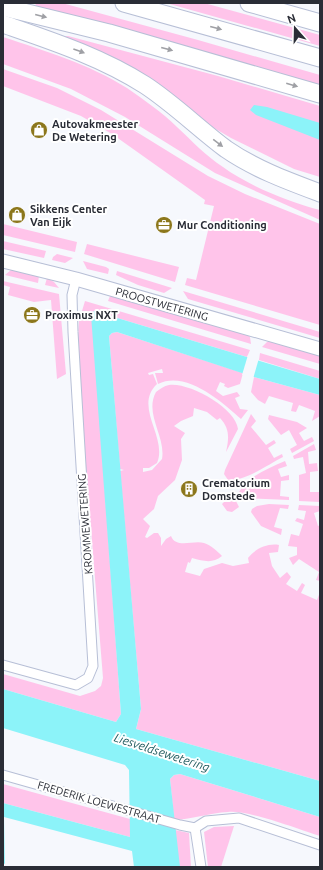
<svg xmlns="http://www.w3.org/2000/svg" width="323" height="870" font-family="Ubuntu,sans-serif">
<rect width="100%" height="100%" fill="#f6f8fd"/>
<g fill="#ffc4ea">
<polygon points="36,3 62,3 198,40 320,75 320,85 196,49 35,8"/>
<polygon points="166,3 204,3 320,35 320,46"/>
<polygon points="68,36 218,76 320,106 320,177 294,169 231,138 59,37"/>
<path d="M3,37C45,51 89,64 127,88C144,100 162,112 177,127C192,141 206,156 223,167C249,186 289,202 320,210V220L215,173L125,117L71,89L3,64Z"/>
<polygon points="3,69 57,88 101,110 208,176 245,194 320,224 320,325 185,285 187,278 196,280 214,206 204,204 205,200 112,134 81,116 3,86"/>
<polygon points="3,224 77,242 75,252 3,235"/>
<polygon points="3,241 46,251 44,258 3,249"/>
<polygon points="87,244 179,267 175,282 84,254"/>
<polygon points="57,254 73,258 65,263 52,260 53,257"/>
<polygon points="83,261 106,267 109,269 108,274 87,269"/>
<polygon points="11,270 15,270 39,276 38,283 5,275"/>
<polygon points="117,271 172,288 164,293 138,285 116,275"/>
<polygon points="47,278 54,282 59,288 45,285"/>
<polygon points="3,281 59,294 66,374 57,379 51,300 34,302 8,295 10,287 3,285"/>
<polygon points="183,291 320,332 320,338 188,299"/>
<polygon points="110,296 248,335 250,337 251,344 108,301"/>
<polygon points="85,301 250,350 247,357 94,311 92,313 121,714 116,722 3,689 3,674 80,696 95,691 101,686 103,678 77,355 79,321"/>
<path d="M117,332L243,373L240,384L228,388L224,386L225,384L220,382L216,391L223,396L237,392L240,396L235,398L240,409L248,410L241,419C222,402 186,370 158,384L155,373H163L162,369L148,373L149,375L153,374L157,384C133,407 168,437 157,463L149,468H143V472L152,470L162,459C166,436 144,414 156,392C160,389 164,386 169,385C189,382 236,408 238,429L226,452C229,438 230,429 220,418L217,420L207,412L194,408L193,416L181,421L174,426L185,433L181,439L182,460L175,480L158,496L154,509L143,519L150,526L145,537L147,538L154,533H158L161,538V546L166,539L171,536C176,549 193,540 204,543C211,545 217,551 222,556C212,564 204,561 192,558L190,563L188,562L185,572L200,576L204,569L222,563L233,566L249,563L248,558C255,549 267,543 279,545L278,552L269,553L272,566L280,578L287,572L291,577L286,584L297,591L302,583L305,585L301,593L317,600L320,592V781L136,729L141,709L120,471L124,470L120,469L109,336L112,333Z"/>
<polygon points="271,341 320,356 320,364 262,347 267,342"/>
<polygon points="260,353 320,371 320,379 259,360"/>
<polygon points="254,377 320,395 320,416 312,421 315,411 299,405 296,412 291,411 293,403 269,396 265,404 258,400 251,392"/>
<path d="M251,414L256,421L251,427L266,445L274,440L276,443L268,448L274,458L282,454L283,457C269,464 244,482 228,480L224,474L225,470Z"/>
<polygon points="269,415 297,422 307,428 299,433 304,441 312,437 314,441 292,453 290,449 297,445 289,430 281,435 268,419"/>
<polygon points="314,444 316,450 308,452 309,464 317,463 318,471 310,472 310,492 319,492 320,502 299,501 299,475 306,473 303,457 294,459 293,456"/>
<path d="M285,461L287,466L278,469L281,477L289,475V480L281,481L280,496L289,497V500L243,498L239,492C248,476 269,468 285,461Z"/>
<polygon points="225,501 236,501 239,507 232,512 227,511 222,504"/>
<polygon points="269,504 289,505 288,509 280,508 274,527 282,529 281,535 261,526 251,512 252,509 257,506"/>
<polygon points="299,505 320,506 320,511 314,513 318,526 320,525 320,581 316,580 319,572 299,559 293,565 289,558 297,555 297,547 288,546 291,534 299,536 303,524 295,521 297,518 304,520 306,511 298,510"/>
<path d="M180,774L320,817V836C298,829 249,810 228,812C210,813 193,819 174,820L170,779L174,775Z"/>
<polygon points="3,784 130,819 130,837 3,803"/>
<polygon points="234,826 221,867 208,867 204,832 214,827"/>
<polygon points="175,830 189,833 191,867 178,867"/>
</g>
<g fill="#8cf3f9">
<polygon points="254,105 267,107 320,123 320,140 256,115 250,110"/>
<polygon points="94,311 320,379 320,395 254,377 117,332 112,333 109,336 141,709 136,729 320,781 320,817 180,774 174,775 170,779 180,867 134,867 132,851 4,817 5,864 3,863 3,803 130,837 129,770 125,765 3,728 3,689 116,722 121,714 91,315"/>
</g>
<polygon fill="#f6f8fd" points="248,355 259,358 253,379 242,375"/>
<g fill="none" stroke-linecap="round" stroke-linejoin="round">
<g stroke="#b7bfd6" stroke-width="11">
<g id="street">
<polyline points="3,665 76,685 88,678 93,666 73,332 72,295 76,279"/>
<polyline points="3,775 180,825 195,828"/>
<polyline points="195,828 206,821 239,818 320,845"/>
<polyline points="195,828 201,867"/>
</g>
</g>
<g stroke="#b7bfd6" stroke-width="15">
<polyline id="secondary" points="3,261 76,279 320,349"/>
</g>
<g stroke="#b7bfd6" stroke-width="19">
<g id="highway">
<polyline points="124,3 320,58"/>
<polyline points="249,3 320,23"/>
<polyline points="3,7 109,33 320,94"/>
<path d="M3,24C52,41 101,57 145,85C174,104 199,129 226,149C255,169 288,181 320,193"/>
</g>
</g>
<use href="#street" stroke="#fff" stroke-width="9"/>
<use href="#secondary" stroke="#fff" stroke-width="13"/>
<use href="#highway" stroke="#fff" stroke-width="17"/>
</g>
<defs><path id="oneway-solid" d="M-6-.8H1V-3.2L6.5 0L1 3.2V.8H-6Z"/></defs>
<g fill="#9fa0a5">
<use href="#oneway-solid" transform="translate(41 16) rotate(14)"/>
<use href="#oneway-solid" transform="translate(216 28) rotate(15)"/>
<use href="#oneway-solid" transform="translate(167 49) rotate(15)"/>
<use href="#oneway-solid" transform="translate(79 51) rotate(20)"/>
<use href="#oneway-solid" transform="translate(292 85) rotate(16)"/>
<use href="#oneway-solid" transform="translate(218 143) rotate(37)"/>
</g>
<defs>
<g id="shop-disc" transform="scale(0.9)"><circle r="9.5" fill="#8c771c" stroke="#fff"/><path d="M-5-2.5h2.3a2.7 3.5 0 0 1 5.4 0H5L5.5 6h-11ZM-1.5-2.5h3a1.5 2.3 0 0 0-3 0Z" fill="#fff"/></g>
<g id="office-disc" transform="scale(0.9)"><circle r="9.5" fill="#8c771c" stroke="#fff"/><path d="M-6-3h4V-5.5h4V-3h4V5H-6ZM-1-4.5V-3h2v-1.5ZM-6 0V1H6V0Z" fill="#fff"/></g>
<g id="building-disc" transform="scale(0.9)"><circle r="9.5" fill="#8c771c" stroke="#fff"/><path d="M-4-6H4V6H1V3H-1V6H-4ZM-2.5-4.3h1.7v1.8h-1.7ZM.8-4.3h1.7v1.8H.8ZM-2.5-1h1.7V.8h-1.7ZM.8-1h1.7V.8H.8Z" fill="#fff"/></g>
</defs>
<g fill-rule="evenodd">
<use href="#shop-disc" x="39" y="130"/>
<use href="#shop-disc" x="17" y="215"/>
<use href="#office-disc" x="164" y="225"/>
<use href="#office-disc" x="32" y="315"/>
<use href="#building-disc" x="189" y="489"/>
</g>
<g text-anchor="middle" dominant-baseline="central" stroke-width="4" stroke-linejoin="round" paint-order="stroke">
<g font-size="11" font-weight="bold" fill="#2a2d36" stroke="#fff" text-anchor="start">
<text x="52" y="124">Autovakmeester<tspan x="52" dy="13">De Wetering</tspan></text>
<text x="30" y="209">Sikkens Center<tspan x="30" dy="13">Van Eijk</tspan></text>
<text x="177" y="225">Mur Conditioning</text>
<text x="45" y="315">Proximus NXT</text>
<text x="202" y="483">Crematorium<tspan x="202" dy="13">Domstede</tspan></text>
</g>
<g font-size="11" fill="#2a2d36" stroke="#fff">
<text transform="translate(162 304) rotate(16)">PROOSTWETERING</text>
<text transform="translate(85 524) rotate(-94)">KROMMEWETERING</text>
<text transform="translate(99 802) rotate(16)">FREDERIK LOEWESTRAAT</text>
</g>
<g font-size="12" font-style="italic" fill="#1f5a5d" stroke="#fff">
<text transform="translate(162 752) rotate(18)">Liesveldsewetering</text>
</g>
</g>
<rect width="323" height="870" fill="none" stroke="#2a2d36" stroke-width="8"/>
<g transform="translate(295 28) rotate(340)" stroke="#ffffff" stroke-width="3" paint-order="stroke">
<path d="M0-3L7 15L0 10L-7 15Z" fill="#2a2d36"/>
<text y="-6" font-size="11" font-weight="bold" text-anchor="middle" fill="#2a2d36">N</text>
</g>
</svg>
